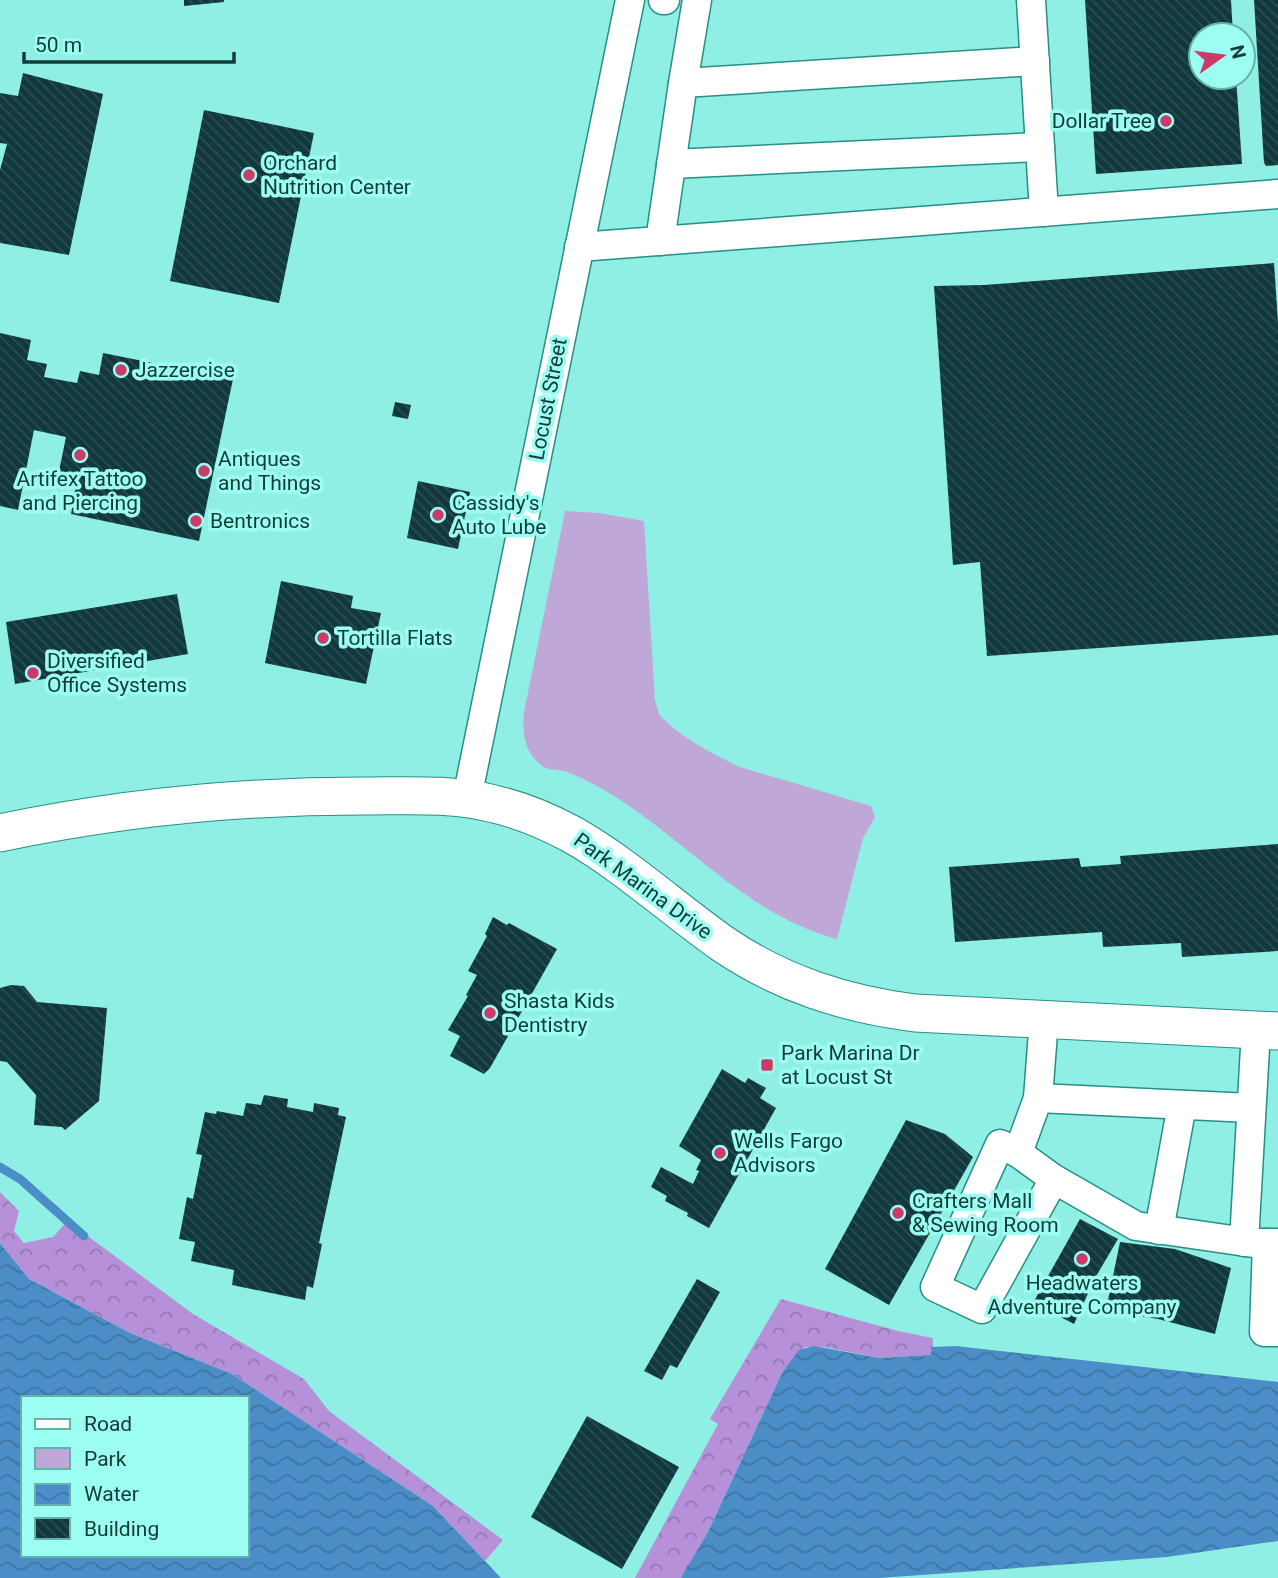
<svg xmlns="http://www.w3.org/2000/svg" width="1278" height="1578" font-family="Roboto,sans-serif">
<defs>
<pattern id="forest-crowns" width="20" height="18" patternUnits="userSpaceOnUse" patternTransform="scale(1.75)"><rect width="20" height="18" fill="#b691da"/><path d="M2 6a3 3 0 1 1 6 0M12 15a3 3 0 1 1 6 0" fill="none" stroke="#9378b2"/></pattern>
<pattern id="water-waves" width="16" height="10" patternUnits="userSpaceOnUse" patternTransform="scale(1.75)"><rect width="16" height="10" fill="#4b8ec7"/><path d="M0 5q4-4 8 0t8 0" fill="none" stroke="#3d75a3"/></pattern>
<pattern id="building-back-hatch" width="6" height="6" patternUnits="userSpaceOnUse" patternTransform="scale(1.75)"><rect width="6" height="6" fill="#11383d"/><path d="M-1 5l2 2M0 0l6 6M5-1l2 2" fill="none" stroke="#2a4d51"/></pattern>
</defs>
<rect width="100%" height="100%" fill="#8fefe5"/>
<path fill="#bfa8d7" d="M565,511L599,513L644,521L655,700L659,714L663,719C686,740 712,754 740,767L871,806L875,817L863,838L837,939C749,916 689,843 614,796C600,787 582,778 567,772C558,769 549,771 541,765C524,751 522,732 524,712Z"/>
<g fill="url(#forest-crowns)">
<polygon points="0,1192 19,1211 14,1231 24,1243 53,1237 69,1219 85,1234 193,1314 304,1379 329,1411 503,1540 485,1561 433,1506 232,1374 130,1333 29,1279 0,1243"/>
<polygon points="781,1299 898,1331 933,1338 932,1355 879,1358 824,1347 805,1347 782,1373 708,1532 684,1575 681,1578 635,1578 718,1424 710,1419"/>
</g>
<g fill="url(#water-waves)" fill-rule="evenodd">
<path d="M0,1243L29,1279L130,1333L232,1374L433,1506L501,1578H0ZM23,1398H247V1555H23Z"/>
<polygon points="814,1346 879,1358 931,1355 932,1347 956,1346 1278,1382 1278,1541 1167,1557 880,1578 681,1578 708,1532 782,1373 799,1350"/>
</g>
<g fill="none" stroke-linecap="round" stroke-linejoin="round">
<polyline stroke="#4b8ec7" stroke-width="9" points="0,1167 20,1179 84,1236"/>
</g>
<g fill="url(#building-back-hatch)">
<polygon points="184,0 224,0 224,2 184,6"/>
<polygon points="1085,0 1231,0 1233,35 1201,35 1201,77 1236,77 1242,164 1096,174"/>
<polygon points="1254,0 1278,0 1278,165 1266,166 1264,163"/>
<polygon points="23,73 103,94 69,255 0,243 0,170 7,144 0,143 0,93 18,96"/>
<polygon points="204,110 314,133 279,303 170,281"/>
<polygon points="1274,263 1278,322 1278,635 987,656 980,562 953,565 934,286 984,285"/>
<polygon points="0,333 31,340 27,360 47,364 44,377 77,383 80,371 99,375 103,353 233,379 199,541 71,514 77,480 58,476 66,437 34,430 18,510 0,506"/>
<polygon points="395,402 411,405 408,419 392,416"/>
<polygon points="418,481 470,492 458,549 407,538"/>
<polygon points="281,581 353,596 351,608 381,613 366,684 265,663"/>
<polygon points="177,594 188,654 15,684 6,622"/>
<polygon points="1278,844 1278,951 1182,957 1181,943 1103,947 1102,932 955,942 949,867 1079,858 1081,867 1121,864 1120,856"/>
<polygon points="493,917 507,925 509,923 557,949 490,1068 484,1074 450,1056 460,1036 448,1030 468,996 466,995 477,975 468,971 487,936 485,934"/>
<polygon points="11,985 24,986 37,1002 107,1008 99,1101 65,1130 62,1127 34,1125 36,1095 7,1062 0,1061 0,988"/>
<polygon points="722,1069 745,1083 748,1078 766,1088 760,1098 776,1108 709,1228 687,1216 688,1213 665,1201 667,1196 651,1187 661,1167 693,1184 699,1171 696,1170 701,1160 679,1146"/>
<polygon points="264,1095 288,1099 287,1107 313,1112 314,1103 339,1108 338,1115 346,1117 319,1243 322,1244 313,1288 307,1286 305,1300 232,1285 234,1270 191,1261 195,1242 179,1239 187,1197 193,1199 202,1155 196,1154 205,1112 216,1114 217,1111 243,1116 246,1103 261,1105"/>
<polygon points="906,1120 945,1134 973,1157 889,1305 825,1269"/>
<polygon points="1080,1219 1118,1239 1095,1278 1074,1324 1033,1303"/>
<polygon points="1120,1242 1175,1249 1231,1268 1215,1334 1158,1319 1106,1310"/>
<polygon points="697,1279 720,1292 677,1368 670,1365 662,1380 644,1371"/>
<polygon points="587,1416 679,1467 622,1569 531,1517"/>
</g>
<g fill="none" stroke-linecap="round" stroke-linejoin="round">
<g stroke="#268f86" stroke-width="31">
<g id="minor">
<polyline points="663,0 665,0"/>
<polyline points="1031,0 1044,212"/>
<polyline points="683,83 697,0"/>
<polyline points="671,164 1040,147"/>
<polyline points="660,241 683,83 1035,61"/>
<polyline points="579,247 1278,194"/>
<polyline points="467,798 630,0"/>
<polyline points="1044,1019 1038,1098 1018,1153 1054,1179 1136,1226 1253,1243 1278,1243"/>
<polyline points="1038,1098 1251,1108"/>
<polyline points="1018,1153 1000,1144 935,1287 982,1309 1054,1179"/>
<polyline points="1159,1230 1182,1105"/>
<polyline points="1244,1242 1256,1030"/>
<polyline points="1267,1243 1264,1332 1278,1332"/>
</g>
</g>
<g stroke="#268f86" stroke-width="39">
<path id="major" d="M0,833C119,808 241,796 363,796C406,796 452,793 494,804C521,810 549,822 573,835C627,866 672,908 723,944C782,984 845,1004 915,1013L1278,1031"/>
</g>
<use href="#minor" stroke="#fff" stroke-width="28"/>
<use href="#major" stroke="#fff" stroke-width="37"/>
</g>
<g fill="#ca3c67" stroke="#9cfdf2" stroke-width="2.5">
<circle cx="1166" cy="121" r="7"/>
<circle cx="249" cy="175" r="7"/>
<circle cx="121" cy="370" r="7"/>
<circle cx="80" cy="455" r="7"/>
<circle cx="204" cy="471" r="7"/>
<circle cx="438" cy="515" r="7"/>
<circle cx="196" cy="521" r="7"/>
<circle cx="323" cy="638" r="7"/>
<circle cx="33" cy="673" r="7"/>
<circle cx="490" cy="1013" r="7"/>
<rect x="760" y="1058" width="14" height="14" rx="3.5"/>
<circle cx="720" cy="1153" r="7"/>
<circle cx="898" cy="1213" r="7"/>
<circle cx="1082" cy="1259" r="7"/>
</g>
<g text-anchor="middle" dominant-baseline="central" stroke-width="7" stroke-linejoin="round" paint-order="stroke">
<g font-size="21" fill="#123c38" stroke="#9cfdf2" text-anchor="start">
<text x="1152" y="121" text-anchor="end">Dollar Tree</text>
<text x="263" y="163">Orchard<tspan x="263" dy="24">Nutrition Center</tspan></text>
<text x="135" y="370">Jazzercise</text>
<text x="218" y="459">Antiques<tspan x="218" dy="24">and Things</tspan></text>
<text x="80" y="479" text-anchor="middle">Artifex Tattoo<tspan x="80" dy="24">and Piercing</tspan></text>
<text x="452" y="503">Cassidy's<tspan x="452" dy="24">Auto Lube</tspan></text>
<text x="210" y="521">Bentronics</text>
<text x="337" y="638">Tortilla Flats</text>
<text x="47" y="661">Diversified<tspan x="47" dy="24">Office Systems</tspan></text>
<text x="504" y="1001">Shasta Kids<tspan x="504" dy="24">Dentistry</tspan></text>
<text x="781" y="1053">Park Marina Dr<tspan x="781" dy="24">at Locust St</tspan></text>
<text x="734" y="1141">Wells Fargo<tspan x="734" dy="24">Advisors</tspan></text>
<text x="912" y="1201">Crafters Mall<tspan x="912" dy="24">&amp; Sewing Room</tspan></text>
<text x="1082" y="1283" text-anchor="middle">Headwaters<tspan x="1082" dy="24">Adventure Company</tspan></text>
</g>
<g font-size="21" fill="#123c38" stroke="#9cfdf2">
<text transform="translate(548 399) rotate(-79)">Locust Street</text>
<text transform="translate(643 886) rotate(36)">Park Marina Drive</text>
</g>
</g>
<rect x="21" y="1396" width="228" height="161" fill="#9cfdf2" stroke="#65b0a8" stroke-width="2"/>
<rect x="35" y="1419" width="35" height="10" fill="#ffffff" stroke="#65b0a8" stroke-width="2"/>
<text x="84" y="1431" font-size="21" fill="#123c38">Road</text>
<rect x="35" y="1448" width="35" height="21" fill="#bfa8d7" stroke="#65b0a8" stroke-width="2"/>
<text x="84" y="1466" font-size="21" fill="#123c38">Park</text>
<rect x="35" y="1484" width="35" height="21" fill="url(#water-waves)" stroke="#65b0a8" stroke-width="2"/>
<text x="84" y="1501" font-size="21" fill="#123c38">Water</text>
<rect x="35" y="1518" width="35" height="21" fill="url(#building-back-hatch)" stroke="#65b0a8" stroke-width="2"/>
<text x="84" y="1536" font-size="21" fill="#123c38">Building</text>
<g transform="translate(1222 56) rotate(76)"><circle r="33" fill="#9cfdf2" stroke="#65b0a8" stroke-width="2"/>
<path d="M0-5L12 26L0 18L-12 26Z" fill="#ca3c67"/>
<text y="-10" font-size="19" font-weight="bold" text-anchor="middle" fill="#123c38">N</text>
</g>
<path d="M24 52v10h210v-10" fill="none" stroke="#123c38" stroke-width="3.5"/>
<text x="35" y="52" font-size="21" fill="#123c38" stroke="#9cfdf2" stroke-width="5" paint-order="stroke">50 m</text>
</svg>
